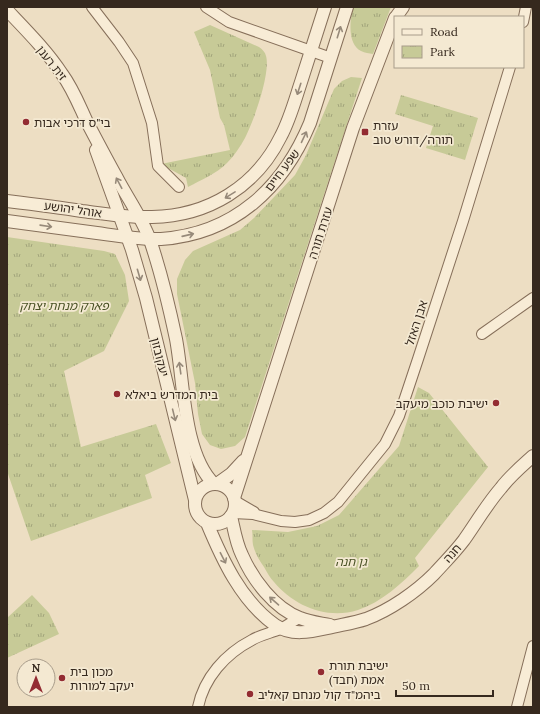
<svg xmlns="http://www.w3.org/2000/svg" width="540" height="714" font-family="Lora,'Noto Sans Hebrew',serif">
<defs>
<pattern id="park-tufts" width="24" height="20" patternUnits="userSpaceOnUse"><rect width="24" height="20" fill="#c7ca97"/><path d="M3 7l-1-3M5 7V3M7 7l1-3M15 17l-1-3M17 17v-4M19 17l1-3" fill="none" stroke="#a2a47b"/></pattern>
</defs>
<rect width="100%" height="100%" fill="#eddec3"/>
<g fill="url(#park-tufts)">
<path d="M353,7H391L373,54C369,53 365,53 361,51C347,44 350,19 353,7Z"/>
<path d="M210,25L259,47C263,50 265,52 266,56C271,73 253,123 245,138C240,147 234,156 227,163C216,174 201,180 188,187L186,178L161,164L230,150L224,125L220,118L210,70L194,32Z"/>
<polygon points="351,77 362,78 245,437 235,446 221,449 210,445 202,434 198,414 195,383 177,294 177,279 185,260 193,251 240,230 254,218 295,175 306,155 334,89 342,81"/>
<polygon points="401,95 478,118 465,160 426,148 433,126 395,114"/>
<polygon points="7,237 104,251 115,254 125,275 129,301 104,351 64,371 81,447 156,424 171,463 145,475 152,498 31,541 7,471"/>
<path d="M418,387L429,393L488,467L415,558L419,566C402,583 382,602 358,610C327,620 294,606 274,582C270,578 267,572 264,567C259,560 255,553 253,545C252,540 253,535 252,530L288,532L317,526L339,515L399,446Z"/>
<polygon points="32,595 49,613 59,634 7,658 7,618"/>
</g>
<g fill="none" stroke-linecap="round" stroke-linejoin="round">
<g stroke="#866f5a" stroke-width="12">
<g id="minor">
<polyline points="92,7 119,42 133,63 152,123 158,166 179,187"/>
<polyline points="206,7 229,22 331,58"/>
<polyline points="523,22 526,7"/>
<polyline points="482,334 533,298"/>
<polyline points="235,501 254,512"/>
<polyline points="233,513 253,514 281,521 295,522 309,520 324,513 338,502 385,444 399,416 418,359 463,221 510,67"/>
<path d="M198,707C204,678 225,654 252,640C260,635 271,633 280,629C287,626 293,621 299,618"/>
<polyline points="517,707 533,646"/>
</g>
</g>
<g stroke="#866f5a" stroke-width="14">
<g id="tertiary">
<path d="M7,10C26,30 47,51 62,74C73,89 79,105 87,122C97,141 107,160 117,178C128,199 142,218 150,240C161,272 169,306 176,339C184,381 183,454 214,484"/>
<polyline points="396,17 403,7"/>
<polyline points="96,150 132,250 146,298 195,500"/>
<path d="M7,201C32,204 57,207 82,211C105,214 129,218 152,217C208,216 256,187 281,136C290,119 295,100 301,82C309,57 317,32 325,7"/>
<path d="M7,221C37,225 67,229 97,233C118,236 140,240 161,239C234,234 283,188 310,123L347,7"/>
<circle cx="215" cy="504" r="20"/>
<polyline points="217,484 231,474 243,461"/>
<polyline points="234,498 353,128 395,18"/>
<path d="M231,516C234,529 236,543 242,555C253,580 274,608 300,618C309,622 320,623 330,625"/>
<path d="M207,523C222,559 241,601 275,625C291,636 310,632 328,628C340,625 354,623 366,619C390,610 416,592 434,574C444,563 455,552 464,540C476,523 487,504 501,488C510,476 522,466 533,456"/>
</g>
</g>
<use href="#minor" stroke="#f8ecd6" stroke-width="10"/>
<use href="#tertiary" stroke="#f8ecd6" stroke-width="12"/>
</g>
<defs><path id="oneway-shaft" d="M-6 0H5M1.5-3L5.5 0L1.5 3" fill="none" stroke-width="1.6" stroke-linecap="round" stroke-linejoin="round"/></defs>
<g stroke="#978a7a">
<use href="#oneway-shaft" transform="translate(339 32) rotate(-73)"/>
<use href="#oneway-shaft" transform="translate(299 89) rotate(108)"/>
<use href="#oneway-shaft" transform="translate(304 137) rotate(-65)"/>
<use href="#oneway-shaft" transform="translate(119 183) rotate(-118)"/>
<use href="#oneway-shaft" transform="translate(230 195) rotate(148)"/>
<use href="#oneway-shaft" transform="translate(46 226) rotate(8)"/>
<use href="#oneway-shaft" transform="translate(188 235) rotate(-13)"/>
<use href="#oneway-shaft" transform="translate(139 275) rotate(74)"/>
<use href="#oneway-shaft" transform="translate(180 368) rotate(-98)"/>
<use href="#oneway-shaft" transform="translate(174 415) rotate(76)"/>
<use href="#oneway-shaft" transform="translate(223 558) rotate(63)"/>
<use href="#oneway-shaft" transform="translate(274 601) rotate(-139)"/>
</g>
<g fill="#932c32" stroke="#f4e9d2" stroke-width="1.5">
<circle cx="26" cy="122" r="4"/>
<rect x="361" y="128" width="8" height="8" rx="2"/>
<circle cx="117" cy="394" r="4"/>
<circle cx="496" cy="403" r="4"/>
<circle cx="321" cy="672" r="4"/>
<circle cx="62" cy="678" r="4"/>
<circle cx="250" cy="694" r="4"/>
</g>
<g text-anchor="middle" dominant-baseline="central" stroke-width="3.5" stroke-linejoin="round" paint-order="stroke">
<g font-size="12" fill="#36291e" stroke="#f4e9d2">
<text transform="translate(52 63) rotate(52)">זית רענן</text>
<text transform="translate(282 170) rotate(-53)">שפע חיים</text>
<text transform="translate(73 209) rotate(8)">אוהל יהושע</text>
<text transform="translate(320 233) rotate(-72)">עזרת תורה</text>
<text transform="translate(416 323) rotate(-72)">אבן האזל</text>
<text transform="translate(160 357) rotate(76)">יעקובזון</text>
<text transform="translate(452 553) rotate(-49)">חנה</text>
</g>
<g font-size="12" fill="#36291e" stroke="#f4e9d2" text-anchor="start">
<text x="34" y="122">בי"ס דרכי אבות</text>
<text x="373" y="125">עזרת<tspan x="373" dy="14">תורה/דורש טוב</tspan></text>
<text x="125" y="394">בית המדרש ביאלא</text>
<text x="488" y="403" text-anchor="end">ישיבת כוכב מיעקב</text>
<text x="329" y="665">ישיבת תורת<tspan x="329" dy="14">אמת (חבד)</tspan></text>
<text x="70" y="671">מכון בית<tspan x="70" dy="14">יעקב למורות</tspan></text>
<text x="258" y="694">ביהמ"ד קול מנחם קאליב</text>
</g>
<g font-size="12" font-style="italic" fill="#495225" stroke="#f4e9d2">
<text x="64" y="305">פארק מנחת יצחק</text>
<text x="351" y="561">גן חנה</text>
</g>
</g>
<rect width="540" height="714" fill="none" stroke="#36291e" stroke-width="16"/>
<rect x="394" y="16" width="130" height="52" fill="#f4e9d2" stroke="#a89c8a"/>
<rect x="402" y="29" width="20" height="6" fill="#f8ecd6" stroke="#a89c8a"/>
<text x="430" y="36" font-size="12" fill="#36291e">Road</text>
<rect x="402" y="46" width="20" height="12" fill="url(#park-tufts)" stroke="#a89c8a"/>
<text x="430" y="56" font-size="12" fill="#36291e">Park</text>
<g transform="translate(36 678)"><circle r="19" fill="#f4e9d2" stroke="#a89c8a"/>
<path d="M0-3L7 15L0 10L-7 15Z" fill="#932c32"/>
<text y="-6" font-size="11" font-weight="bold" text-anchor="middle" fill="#36291e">N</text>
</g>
<path d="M396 690v6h97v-6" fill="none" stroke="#36291e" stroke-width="2"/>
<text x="402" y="690" font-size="12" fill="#36291e" stroke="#f4e9d2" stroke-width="3" paint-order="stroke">50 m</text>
</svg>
